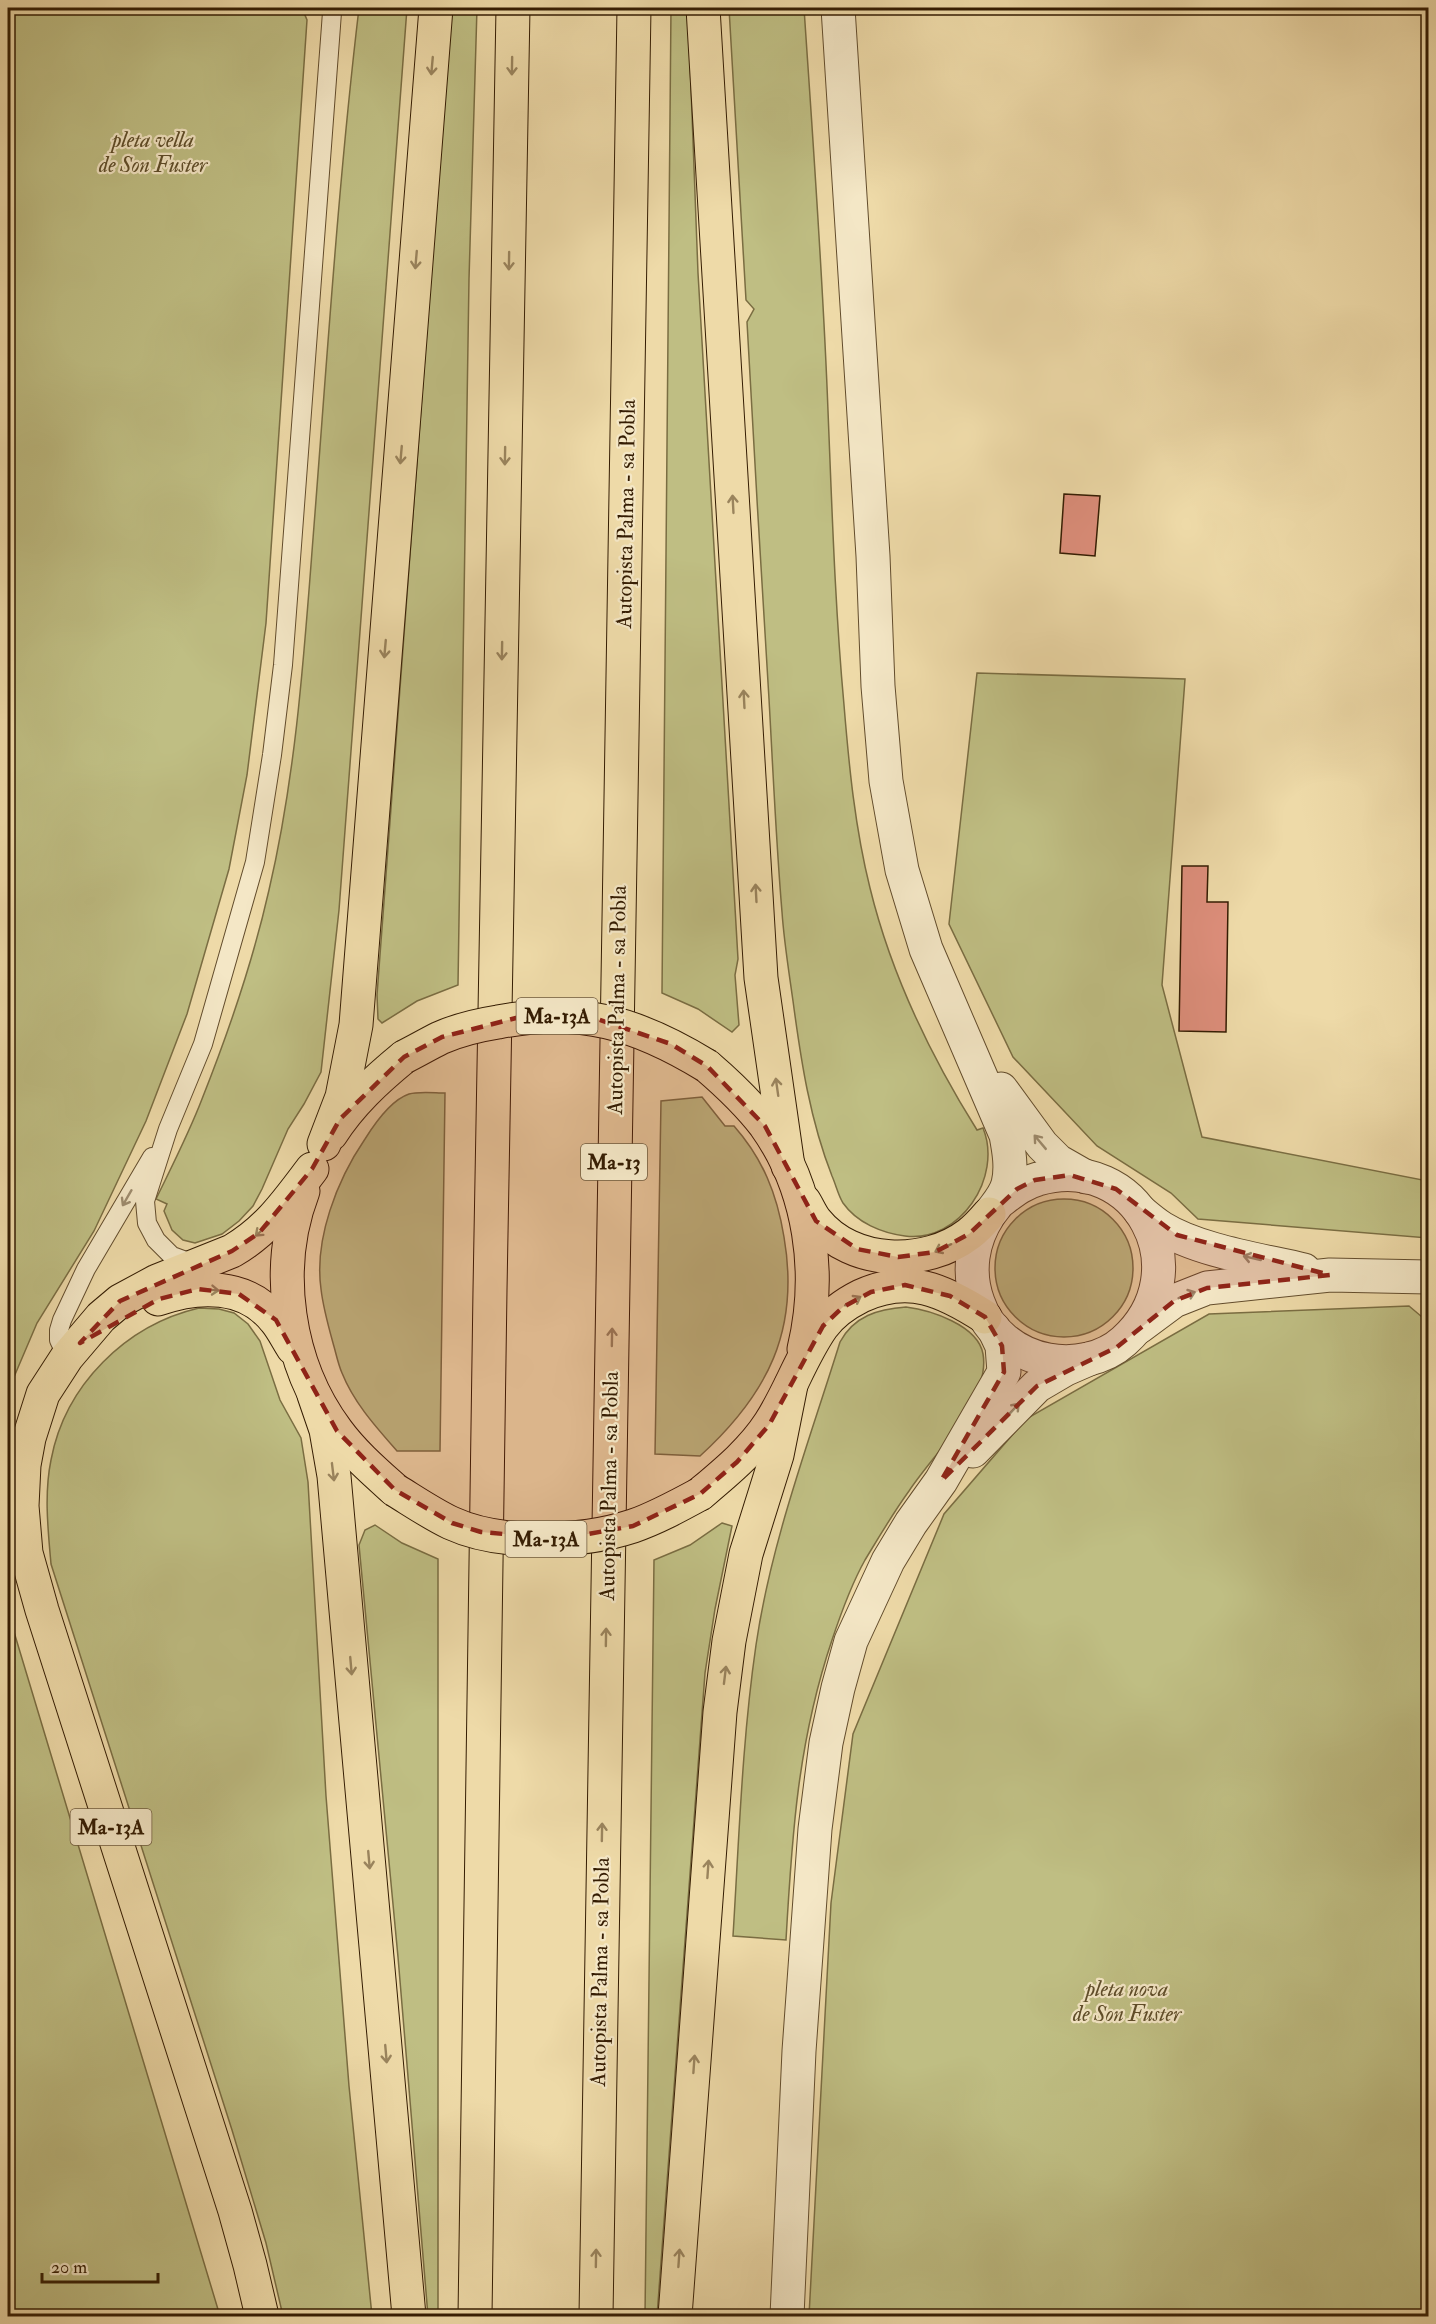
<svg xmlns="http://www.w3.org/2000/svg" width="1436" height="2324" font-family="'IM FELL Double Pica',serif">
<rect width="100%" height="100%" fill="#eedaa8"/>
<filter id="stains"><feTurbulence type="fractalNoise" baseFrequency=".00333" numOctaves="4"/><feColorMatrix values="0 0 0 0 .2 0 0 0 0 .09 0 0 0 0 .02 0 0 0 .5 -.17"/></filter>
<radialGradient id="worn" r=".72"><stop offset=".6" stop-color="#630" stop-opacity="0"/><stop offset="1" stop-color="#630" stop-opacity=".3"/></radialGradient>
<g fill="#bfbe83" stroke="#7a6d42" stroke-width="1.5">
<polygon points="8,8 302,8 307,20 266,623 247,775 229,869 187,1014 146,1121 94,1231 37,1323 8,1391"/>
<path d="M359,8H407L339,910L321,1072L304,1104L288,1129L262,1189L253,1206L239,1221L222,1234L195,1243L183,1240L172,1230L164,1211L167,1204L156,1199C172,1166 189,1133 202,1099C229,1031 253,961 269,890C298,766 305,639 315,513C328,345 339,176 359,8Z"/>
<polygon points="451,8 477,8 469,279 458,985 417,1001 382,1023 378,1019 377,995"/>
<polygon points="671,8 688,8 698,273 738,959 735,975 739,1025 732,1032 698,1009 662,993"/>
<path d="M729,8H804C813,142 823,276 828,411C832,509 835,607 844,705C849,766 855,828 870,888C891,974 930,1055 977,1130L983,1128C1003,1177 960,1243 905,1236C882,1233 857,1223 843,1203C838,1195 836,1185 832,1176C810,1120 801,1061 793,1001C789,972 784,942 782,912C776,841 773,770 769,699C761,573 754,448 747,322L754,309L746,300Z"/>
<polygon points="977,673 1185,679 1162,985 1202,1137 1428,1181 1428,1238 1198,1219 1171,1193 1097,1146 1013,1057 949,924"/>
<path d="M445,1093L440,1451H397C376,1427 354,1403 342,1373C338,1364 336,1353 333,1343C328,1325 323,1307 321,1289C314,1239 337,1180 365,1139C375,1123 391,1100 409,1094C419,1091 435,1093 445,1093Z"/>
<path d="M702,1097L725,1126H734C763,1159 777,1194 784,1237C800,1330 768,1394 700,1456L655,1454L661,1101Z"/>
<circle cx="1064" cy="1268" r="69"/>
<polygon points="1409,1306 1428,1322 1428,2316 809,2316 831,1903 853,1734 944,1514 1026,1419 1209,1314"/>
<path d="M906,1307C930,1310 978,1325 983,1354C991,1399 932,1456 909,1491C893,1513 879,1537 865,1560C851,1585 841,1613 832,1640C798,1741 792,1834 786,1940L733,1936C739,1840 742,1741 756,1645C771,1542 809,1442 840,1342C854,1316 878,1309 906,1307Z"/>
<path d="M199,1308L219,1309L234,1313L248,1324L260,1341L280,1400L301,1438L308,1482L326,1796L349,2086L372,2316H283L266,2243L232,2130L51,1564C48,1530 44,1494 51,1460C65,1385 126,1325 199,1308Z"/>
<polygon points="722,1523 732,1526 715,1609 705,1673 657,2316 645,2316 654,1560 690,1545"/>
<polygon points="375,1525 402,1543 438,1559 438,2316 428,2316 398,1957 359,1545 365,1530"/>
<polygon points="8,1612 220,2316 8,2316"/>
</g>
<g fill="#dd8e7b" stroke="#341c02" stroke-width="1.5">
<polygon points="1064,494 1100,496 1095,556 1060,553"/>
<polygon points="1182,866 1208,866 1207,902 1228,902 1226,1032 1179,1031"/>
</g>
<g fill="none" stroke-linecap="round" stroke-linejoin="round">
<g stroke="#624c2c" stroke-width="20">
<g id="service">
<polyline points="197,1263 191,1263 172,1256 156,1240 147,1223 145,1201 168,1129 203,1044 255,862 272,755 283,665 331,26 332,12 330,8"/>
<polyline points="67,1357 59,1340 59,1330 62,1320 86,1269 152,1157"/>
</g>
</g>
<g stroke="#624c2c" stroke-width="35">
<g id="minor">
<path d="M1140,1211C1147,1217 1154,1223 1162,1228C1199,1251 1262,1260 1304,1270"/>
<polyline points="1139,1327 1174,1301 1207,1288 1330,1275 1428,1277"/>
<polyline points="973,1451 1037,1386 1066,1369 1089,1359"/>
<polyline points="787,2316 799,2051 815,1829 826,1743 838,1688 851,1641 888,1561 911,1523 941,1481 1004,1372 1002,1346 994,1329"/>
</g>
</g>
<g stroke="#624c2c" stroke-width="35">
<g id="tertiary">
<path d="M838,8L873,556L878,686L886,781L902,870L926,949L1006,1135C1009,1151 1012,1168 1008,1184C1005,1196 996,1205 989,1215C972,1241 967,1272 978,1302C988,1332 1016,1354 1048,1360C1074,1365 1104,1359 1124,1341C1202,1271 1137,1150 1038,1179C1023,1183 1011,1193 999,1202"/>
<polyline points="1001,1089 1042,1145 1058,1161 1086,1177"/>
</g>
</g>
<g stroke="#341c02" stroke-width="35">
<g id="primary">
<path d="M707,1066C728,1084 748,1103 765,1125C811,1189 822,1274 804,1349"/>
<path d="M331,1134C351,1103 376,1080 404,1057"/>
<path d="M303,1191C273,1269 287,1364 337,1431C354,1454 375,1472 395,1490"/>
<path d="M804,1201C808,1207 811,1215 816,1221C852,1266 926,1267 969,1234C977,1228 983,1221 989,1214"/>
<path d="M158,1299C198,1285 246,1283 275,1320C282,1328 287,1339 293,1348"/>
<path d="M700,1494C725,1473 752,1451 770,1423C790,1392 801,1357 822,1327C832,1313 847,1303 861,1296C909,1274 943,1290 985,1317"/>
<path d="M262,2316L250,2265L235,2211L42,1610L26,1553L22,1506L24,1465L29,1438L43,1394L67,1357L101,1317L120,1301L157,1281L232,1251C268,1230 287,1202 312,1169"/>
</g>
</g>
<g stroke="#341c02" stroke-width="35">
<g id="motorway">
<polyline points="703,8 761,978 788,1166"/>
<polyline points="324,1144 342,1097 356,1025 436,8"/>
<polyline points="314,1395 326,1430 334,1476 409,2316"/>
<polyline points="475,2316 490,1290 513,8"/>
<polyline points="596,2316 634,8"/>
<polyline points="675,2316 720,1712 729,1641 746,1554 777,1455 791,1385"/>
</g>
</g>
<use href="#service" stroke="#f4e7c6" stroke-width="18"/>
<use href="#minor" stroke="#f4e7c6" stroke-width="33"/>
<use href="#tertiary" stroke="#f4e7c6" stroke-width="33"/>
<use href="#primary" stroke="#eedaa8" stroke-width="33"/>
<use href="#motorway" stroke="#eedaa8" stroke-width="33"/>
<g stroke="#341c02" stroke-width="35" stroke-linecap="butt">
<g id="primary-bridge">
<path d="M404,1057C416,1051 428,1044 440,1038C458,1030 479,1025 498,1022C580,1006 637,1023 707,1066"/>
<path d="M395,1490C413,1501 432,1514 451,1523C501,1546 581,1543 633,1526C656,1518 678,1506 700,1494"/>
</g>
</g>
<use href="#primary-bridge" stroke="#eedaa8" stroke-width="33"/>
</g>
<defs><path id="oneway-shaft" d="M-6 0H5M1.5-3L5.5 0L1.5 3" fill="none" stroke-width="1.6" stroke-linecap="round" stroke-linejoin="round" transform="scale(1.5)"/></defs>
<g stroke="#9a845d">
<use href="#oneway-shaft" transform="translate(432 66) rotate(95)"/>
<use href="#oneway-shaft" transform="translate(512 66) rotate(91)"/>
<use href="#oneway-shaft" transform="translate(416 260) rotate(95)"/>
<use href="#oneway-shaft" transform="translate(509 261) rotate(91)"/>
<use href="#oneway-shaft" transform="translate(401 455) rotate(95)"/>
<use href="#oneway-shaft" transform="translate(505 456) rotate(91)"/>
<use href="#oneway-shaft" transform="translate(733 504) rotate(-93)"/>
<use href="#oneway-shaft" transform="translate(385 649) rotate(95)"/>
<use href="#oneway-shaft" transform="translate(502 651) rotate(91)"/>
<use href="#oneway-shaft" transform="translate(744 699) rotate(-93)"/>
<use href="#oneway-shaft" transform="translate(756 893) rotate(-93)"/>
<use href="#oneway-shaft" transform="translate(777 1087) rotate(-98)"/>
<use href="#oneway-shaft" transform="translate(262 1230) rotate(138)"/>
<use href="#oneway-shaft" transform="translate(943 1248) rotate(155)"/>
<use href="#oneway-shaft" transform="translate(210 1290) rotate(3)"/>
<use href="#oneway-shaft" transform="translate(853 1301) rotate(-29)"/>
<use href="#oneway-shaft" transform="translate(612 1337) rotate(-89)"/>
<use href="#oneway-shaft" transform="translate(333 1472) rotate(83)"/>
<use href="#oneway-shaft" transform="translate(606 1637) rotate(-89)"/>
<use href="#oneway-shaft" transform="translate(351 1666) rotate(85)"/>
<use href="#oneway-shaft" transform="translate(725 1675) rotate(-83)"/>
<use href="#oneway-shaft" transform="translate(602 1832) rotate(-89)"/>
<use href="#oneway-shaft" transform="translate(369 1860) rotate(85)"/>
<use href="#oneway-shaft" transform="translate(708 1869) rotate(-86)"/>
<use href="#oneway-shaft" transform="translate(386 2054) rotate(85)"/>
<use href="#oneway-shaft" transform="translate(694 2064) rotate(-86)"/>
<use href="#oneway-shaft" transform="translate(596 2258) rotate(-89)"/>
<use href="#oneway-shaft" transform="translate(679 2258) rotate(-86)"/>
</g>
<g stroke="#9e8c6e">
<use href="#oneway-shaft" transform="translate(1040 1142) rotate(-130)"/>
<use href="#oneway-shaft" transform="translate(127 1198) rotate(120)"/>
<use href="#oneway-shaft" transform="translate(1252 1258) rotate(-167)"/>
<use href="#oneway-shaft" transform="translate(1187 1295) rotate(-21)"/>
<use href="#oneway-shaft" transform="translate(1013 1410) rotate(-47)"/>
</g>
<path fill="#8f2418" fill-opacity="0.2" stroke="#8f2418" stroke-width="4.5" stroke-dasharray="12 8" stroke-linejoin="round" d="M520,1017L597,1019L671,1044L707,1066L765,1126L816,1221L857,1249L898,1257L935,1252L969,1234L1017,1189L1035,1180L1070,1175L1116,1189L1177,1235L1330,1275L1207,1288L1174,1301L1117,1347L1037,1386L941,1481L1004,1372L1002,1346L985,1317L950,1296L905,1285L871,1292L843,1307L823,1326L769,1425L737,1462L700,1494L633,1526L560,1539L481,1532L452,1523L395,1490L337,1431L276,1320L239,1294L198,1289L159,1299L80,1343L120,1301L232,1251L259,1233L312,1169L340,1119L404,1057L442,1037Z"/>
<g text-anchor="middle" dominant-baseline="central" stroke-width="4.5" stroke-linejoin="round" paint-order="stroke">
<g fill="#f4e7c6" stroke="#6e593d" stroke-width="1.5">
<rect x="516.5" y="998" width="81" height="36" rx="4.5"/>
<rect x="581" y="1144" width="66" height="36" rx="4.5"/>
<rect x="505.5" y="1521" width="81" height="36" rx="4.5"/>
<rect x="70.5" y="1809" width="81" height="36" rx="4.5"/>
</g>
<g font-size="21" font-weight="bold" fill="#341c02">
<text x="557" y="1016">Ma-13A</text>
<text x="614" y="1162">Ma-13</text>
<text x="546" y="1539">Ma-13A</text>
<text x="111" y="1827">Ma-13A</text>
</g>
<g font-size="22" font-style="italic" fill="#5e4d29" stroke="#f4e7c6">
<text x="153" y="140">pleta vella<tspan x="153" dy="25">de Son Fuster</tspan></text>
<text x="1127" y="1989">pleta nova<tspan x="1127" dy="25">de Son Fuster</tspan></text>
</g>
<g font-size="22" fill="#341c02" stroke="#f4e7c6">
<text transform="translate(626 514) rotate(-89)">Autopista Palma - sa Pobla</text>
<text transform="translate(617 1000) rotate(-89)">Autopista Palma - sa Pobla</text>
<text transform="translate(609 1486) rotate(-89)">Autopista Palma - sa Pobla</text>
<text transform="translate(600 1972) rotate(-89)">Autopista Palma - sa Pobla</text>
</g>
</g>
<rect width="1436" height="2324" fill="none" stroke="#eedaa8" stroke-width="30"/>
<rect x="9" y="9" width="1418" height="2306" fill="none" stroke="#341c02" stroke-width="3"/>
<rect x="15" y="15" width="1406" height="2294" fill="none" stroke="#341c02" stroke-width="1.5"/>
<path d="M42 2273v9h116v-9" fill="none" stroke="#341c02" stroke-width="3"/>
<text x="51" y="2273" font-size="18" fill="#341c02" stroke="#f4e7c6" stroke-width="4.5" paint-order="stroke">20 m</text>
<rect width="100%" height="100%" filter="url(#stains)"/>
<rect width="100%" height="100%" fill="url(#worn)"/>
</svg>
